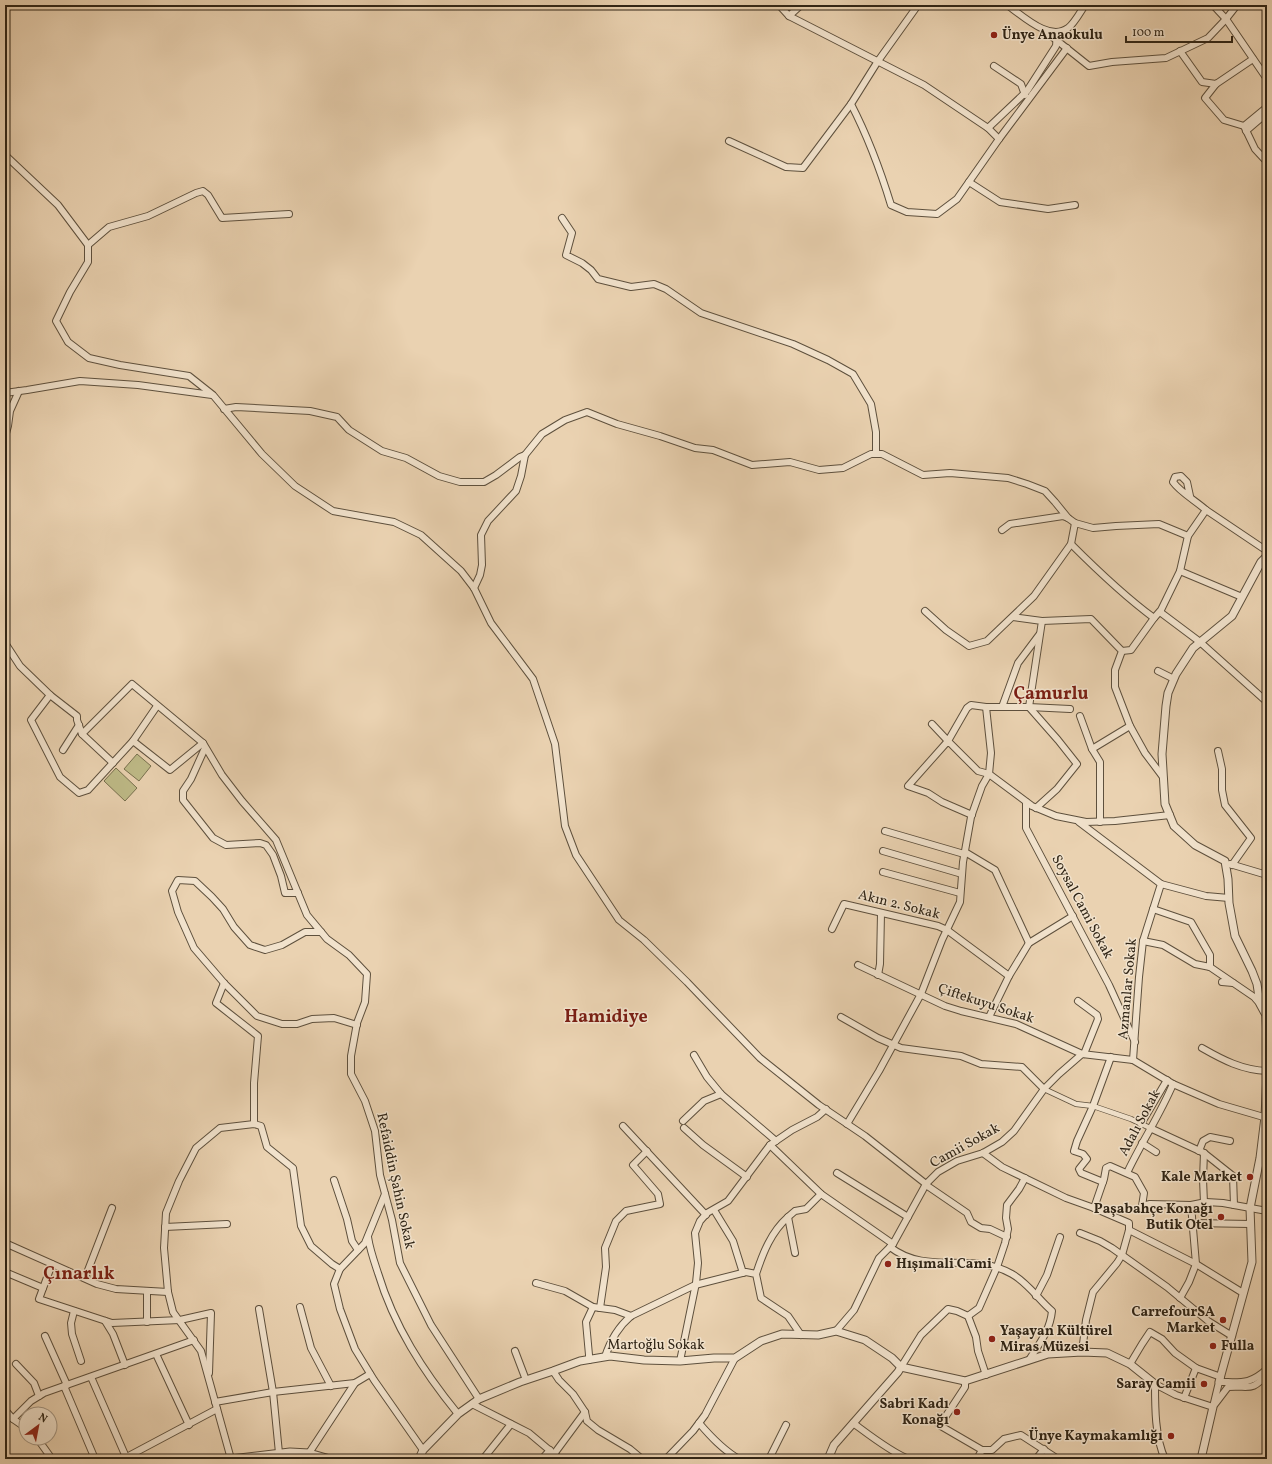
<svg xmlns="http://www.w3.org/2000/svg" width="1272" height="1464" font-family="Vollkorn,serif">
<rect width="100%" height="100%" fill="#ead2b1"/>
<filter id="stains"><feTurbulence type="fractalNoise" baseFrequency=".005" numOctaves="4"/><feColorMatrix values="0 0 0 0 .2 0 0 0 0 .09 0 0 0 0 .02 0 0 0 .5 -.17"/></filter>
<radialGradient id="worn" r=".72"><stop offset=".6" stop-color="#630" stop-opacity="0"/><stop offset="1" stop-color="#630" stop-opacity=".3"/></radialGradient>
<g fill="#beba87" stroke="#77704e">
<polygon points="137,754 151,766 139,781 124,769"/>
<polygon points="116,768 137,788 125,801 104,781"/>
</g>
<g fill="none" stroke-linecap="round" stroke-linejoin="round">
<g stroke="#5e503d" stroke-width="6">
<polyline id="pedestrian" points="1044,1089 1076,1104 1093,1106 1131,1119 1150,1128"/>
</g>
<g stroke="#5e503d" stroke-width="8">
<g id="minor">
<polyline points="779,5 789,16 924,85 988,128 999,139"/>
<path d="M918,5L878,61L851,104C868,137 880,169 891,205L907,212L937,214L957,199L999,139L1067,48"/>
<path d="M1007,5C1022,15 1049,42 1068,28C1074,24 1081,11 1085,5"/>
<polyline points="1213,5 1226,19 1267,79"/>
<polyline points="789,16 801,5"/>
<polyline points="1045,31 1089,66 1112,62 1166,58 1208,38 1226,19 1237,5"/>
<polyline points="1180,51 1202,82 1216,84 1253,59"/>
<polyline points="994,66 1021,84 1025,95"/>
<polyline points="1216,84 1205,98 1224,120 1244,126 1255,149 1267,162"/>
<polyline points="1244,126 1267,107"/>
<polyline points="988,128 1027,91 1056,46 1057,33"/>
<polyline points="1246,131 1267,113"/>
<polyline points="729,141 786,167 803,168 851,104"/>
<polyline points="5,155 58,205 88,245 88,262 70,292 56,321 68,342 89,358 120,365 189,376 213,395 262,454 295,486 333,511 394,522 421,535 461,571 474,588 491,623 533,679 555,744 565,826 576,855 619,920 644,940 687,982 760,1058 819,1105 865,1136 926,1184"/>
<polyline points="969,182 1000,202 1048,209 1075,205"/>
<polyline points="562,218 572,233 566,255 582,263 591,270 598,279 631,287 654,284 666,289 701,313 793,344 828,360 853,374 871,404 876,432 876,454"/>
<polyline points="88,245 109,227 148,216 196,193 203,191 208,195 222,218 289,214"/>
<polyline points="5,393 27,390 80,381 138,385 212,395"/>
<polyline points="224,409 236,407 310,411 337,417 349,430 382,451 406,458 439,476 460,482 484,482 496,475 520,457 525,455"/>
<polyline points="5,437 8,426 10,411 19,391"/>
<path d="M1190,496L1187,482L1181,476L1175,477L1173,482C1180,492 1196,501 1206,510"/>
<polyline points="1002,530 1010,524 1063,516 1068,518"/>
<path d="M1071,544C1098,571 1124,596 1154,618"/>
<polyline points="474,588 480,575 482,565 481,535 488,521 516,491 521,476 525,455 542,434 565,420 587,412 617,424 660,436 695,448 713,450 752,465 790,462 819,470 843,468 871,454 882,454 923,475 950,473 1008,478 1027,484 1045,491 1055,502 1068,518 1075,523"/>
<polyline points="1242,597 1180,571 1188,536 1206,510 1267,551"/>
<polyline points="925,611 946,630 969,646 987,641 1034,596 1071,544 1075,523 1093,528 1116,526 1159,524 1188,536"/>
<polyline points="1160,612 1200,642 1267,702"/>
<polyline points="1042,621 1091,619 1122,651 1115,670 1115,687 1130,726 1145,753 1163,777"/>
<polyline points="5,643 20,666 50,695"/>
<polyline points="1122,651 1131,650 1154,618 1161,610 1180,571"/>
<polyline points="1158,671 1174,679"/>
<polyline points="1002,707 1018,663 1039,635"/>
<polyline points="1029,707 1058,740 1077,764 1057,789 1036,808"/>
<polyline points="1029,707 1070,709"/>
<polyline points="1080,716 1092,749"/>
<polyline points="932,724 948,741 967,708 971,705 986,707 1029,707 1042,621 1013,617"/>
<polyline points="82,734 77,720 77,716 50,695 31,720 60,777 79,793 88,790 133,741 170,770 203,743"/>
<polyline points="133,741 157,706"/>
<polyline points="205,748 191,779 183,791 183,800 213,838 226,845 260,843 266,845 273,855 281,876 285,893 298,893"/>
<polyline points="63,750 79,725"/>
<polyline points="1218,751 1222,769 1222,790 1225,805 1251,838 1232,865"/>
<polyline points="113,763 82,734 132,684 203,743 222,775 242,801 276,840 307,915 327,939 349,955 367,974 365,1002 357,1023 351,1056 351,1074 365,1101 375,1131 380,1175 392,1220 400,1263 431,1325 479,1399"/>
<polyline points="1026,802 1026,828 1109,985 1135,1042"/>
<polyline points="972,815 942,802 928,793 908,786 948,741 978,771 989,774 1032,806 1056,816 1086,822 1115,821 1170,815"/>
<polyline points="1079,822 1161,884 1143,941 1139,977 1133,1060"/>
<polyline points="1100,822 1100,762 1092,749 1130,726"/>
<polyline points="885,831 964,854"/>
<polyline points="883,851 962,874"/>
<polyline points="965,852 995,870 1029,943"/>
<polyline points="1230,864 1267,875"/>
<polyline points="883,872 960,893"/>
<polyline points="1161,884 1206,896 1229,898"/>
<polyline points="1153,909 1191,922 1210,955 1210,967"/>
<polyline points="832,929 844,904 938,926 947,930 1009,976"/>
<polyline points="321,932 305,932 282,945 265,950 250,945 234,927 223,909 212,897 195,881 178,880 172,891 178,912 194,948 224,983 257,1016 282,1024 297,1024 312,1019 334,1018 357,1025"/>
<polyline points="1143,941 1163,945 1195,964 1210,967 1254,997 1260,1004"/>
<polyline points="858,965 945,1006 961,1011 1016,1024 1082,1054 1133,1060 1173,1084 1219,1104 1267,1118"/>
<polyline points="878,975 880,964 881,913"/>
<polyline points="1222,982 1233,983"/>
<polyline points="224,983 216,1003 258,1036 254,1083 254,1124"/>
<polyline points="1078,1001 1097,1015 1098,1019 1084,1054"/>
<polyline points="841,1017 878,1038 901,1048 961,1056 981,1064 1022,1067 1044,1089"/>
<polyline points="989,1017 1009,976 1029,943 1073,916"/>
<path d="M1202,1048C1223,1060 1242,1070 1267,1071"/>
<polyline points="694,1055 707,1077 721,1094 776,1141"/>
<polyline points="683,1121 704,1101 721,1094"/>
<polyline points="847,1124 879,1071 921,994 942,940 960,902 963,862 971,817 982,786 989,774 991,753 986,707"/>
<polyline points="1141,1124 1167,1080"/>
<polyline points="623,1126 706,1215"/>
<polyline points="684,1128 703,1145 747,1177"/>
<polyline points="1150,1128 1204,1153 1233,1176 1234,1205"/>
<polyline points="1142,1143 1156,1152"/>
<polyline points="770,1145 821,1194 893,1244"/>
<polyline points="1199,1151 1203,1141 1210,1137 1230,1141"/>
<polyline points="983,1153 1002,1167 1066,1198 1094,1208 1129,1223 1129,1230 1122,1255 1117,1263 1093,1292 1086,1320 1082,1352"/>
<polyline points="1204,1153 1203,1179 1204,1203"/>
<polyline points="837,1173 908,1217"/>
<path d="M1127,1173C1141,1143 1160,1115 1173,1084"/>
<polyline points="334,1180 347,1219 352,1241 358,1250"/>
<polyline points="1103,1182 1081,1173 1079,1169 1087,1159 1083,1154 1074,1151 1077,1141 1093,1106 1111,1057"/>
<polyline points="926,1185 967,1213 971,1222 981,1228 990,1229 1007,1237"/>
<polyline points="385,1194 365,1243 340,1269 334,1284 340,1309 355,1349 374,1380 423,1450"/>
<polyline points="1094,1208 1104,1179 1106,1168 1110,1166 1135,1177 1144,1193 1142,1206 1150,1204 1191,1205 1206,1202 1223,1203 1267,1211"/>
<polyline points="714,1210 733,1241 743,1273"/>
<polyline points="788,1217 795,1211 806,1209 821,1194"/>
<polyline points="1193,1223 1250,1224"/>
<polyline points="165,1227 227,1224"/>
<polyline points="1129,1230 1196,1264 1243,1293"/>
<polyline points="1080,1233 1100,1241 1112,1248 1167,1287 1208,1321 1232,1336"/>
<path d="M368,1237C370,1250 374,1261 378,1273C394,1326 423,1371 458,1414"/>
<polyline points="5,1243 97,1284 116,1289 168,1292"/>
<path d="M890,1247C927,1276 973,1251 1012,1274C1028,1283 1039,1300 1052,1311C1050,1331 1039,1344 1029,1360"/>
<polyline points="52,1264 39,1299 112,1323 180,1320 211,1313 209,1373"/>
<polyline points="5,1272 43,1288"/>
<path d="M756,1274C763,1253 771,1232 788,1217L795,1253"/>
<polyline points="85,1278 112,1208"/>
<polyline points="536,1283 565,1291 593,1307 615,1310 631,1316"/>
<polyline points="147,1291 147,1322"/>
<polyline points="1036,1296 1047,1275 1060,1237"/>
<polyline points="1180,1298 1189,1282 1196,1264 1191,1205"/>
<polyline points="300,1307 311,1348 331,1386"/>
<polyline points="600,1308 606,1267 605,1248 616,1221 626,1211 660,1204 658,1194 633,1165 647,1151"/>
<polyline points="259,1309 273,1392 279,1453"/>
<polyline points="74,1311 71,1323 72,1334 81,1361"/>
<polyline points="968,1316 976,1337 978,1351 986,1375"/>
<polyline points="105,1321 113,1334 125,1365"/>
<polyline points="836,1331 854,1310 879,1258 893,1244 926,1184 938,1172 957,1161 983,1153 1002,1142 1014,1131 1044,1089 1059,1074 1082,1054"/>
<polyline points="45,1336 67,1385"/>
<polyline points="515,1351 526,1380"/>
<polyline points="156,1354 189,1425"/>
<path d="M605,1357C610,1341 618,1327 631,1316L695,1285L746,1272L756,1274L761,1298L788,1316L801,1335"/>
<polyline points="589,1360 589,1355 586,1322 593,1307"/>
<polyline points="680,1361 696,1283 698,1263 695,1233 700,1221 707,1213 728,1201 770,1145 792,1130 817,1117 826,1109"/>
<polyline points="16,1364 34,1383 39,1396"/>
<polyline points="1130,1364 1142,1344 1150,1332 1162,1339 1175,1353 1196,1368"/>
<polyline points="901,1367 921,1335 948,1309 957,1311 968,1316 979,1308 997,1267 1005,1243 1008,1229 1006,1218 1007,1205 1019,1189 1025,1178"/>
<polyline points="553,1371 559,1380 573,1394 585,1412 587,1421 598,1430 630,1449 642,1459"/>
<polyline points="91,1377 126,1457"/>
<polyline points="965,1381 965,1387 942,1422 939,1425 982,1450"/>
<polyline points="64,1386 95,1459"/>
<polyline points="1184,1398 1196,1368 1221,1377"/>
<polyline points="215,1402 273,1392 355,1383 370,1374"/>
<polyline points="472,1404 529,1433 560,1459"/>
<path d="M1215,1404L1228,1387C1249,1385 1251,1393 1267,1374"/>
<polyline points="5,1410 13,1419 26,1428"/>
<polyline points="13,1419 31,1401 44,1393 194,1340"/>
<path d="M699,1423C711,1437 723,1450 739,1459"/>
<path d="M853,1423C868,1434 892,1453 909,1459"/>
<polyline points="37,1438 52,1459"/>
<polyline points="309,1453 355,1383"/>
<polyline points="554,1454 585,1412"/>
<polyline points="123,1459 217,1409"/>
<polyline points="231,1459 201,1351 173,1312 168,1292 164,1248 166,1213 179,1181 196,1148 220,1128 254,1124 261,1126 267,1147 293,1168 301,1226 311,1246 332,1264 340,1269"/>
<polyline points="483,1459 511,1424"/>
<polyline points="542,1459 550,1450"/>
<polyline points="666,1459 693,1431 705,1415 735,1358"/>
<polyline points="769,1459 786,1425"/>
<polyline points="977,1459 982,1450 992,1450 1004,1439 1021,1435 1058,1459"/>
<polyline points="1036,1459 1044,1449"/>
<path d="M1165,1459C1155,1438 1155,1407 1155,1384L1176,1395L1213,1407L1219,1382C1241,1382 1250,1385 1267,1369"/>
</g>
</g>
<g stroke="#5e503d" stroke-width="9">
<g id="tertiary">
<polyline points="1267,556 1261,562 1232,616 1193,648 1176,674 1168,693 1166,706 1162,754 1165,804 1174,826 1195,845 1225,861 1228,879 1229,903 1235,936 1252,971 1257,984 1260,1004 1266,1015 1267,1041"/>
<polyline points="1219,1382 1252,1262 1250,1208 1260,1158 1265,1117 1267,1073"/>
<polyline points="231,1459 290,1452 309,1453 330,1459"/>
<polyline points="419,1459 423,1450 458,1414 479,1399 520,1382 553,1371 580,1361 610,1356 644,1360 680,1361 714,1358 735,1358 761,1341 782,1334 818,1335 836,1331 865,1340 892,1358 901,1367 965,1381 1048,1354 1082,1352 1107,1353 1130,1364 1155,1384"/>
<polyline points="828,1459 834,1445 898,1372 901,1367"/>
<polyline points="1201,1459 1213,1407"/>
</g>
</g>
<use href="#pedestrian" stroke="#f1e2cc" stroke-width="4.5"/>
<use href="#minor" stroke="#f1e2cc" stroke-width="6"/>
<use href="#tertiary" stroke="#f1e2cc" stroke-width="7"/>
</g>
<g fill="#8f2418" stroke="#f1e2cc" stroke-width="1.5">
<circle cx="994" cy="35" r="4"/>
<circle cx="1250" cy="1177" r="4"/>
<circle cx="1221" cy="1217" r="4"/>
<circle cx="888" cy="1264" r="4"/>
<circle cx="1223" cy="1320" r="4"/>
<circle cx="992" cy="1339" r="4"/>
<circle cx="1213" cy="1346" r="4"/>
<circle cx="1204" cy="1384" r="4"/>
<circle cx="957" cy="1412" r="4"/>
<circle cx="1171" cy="1436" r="4"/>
</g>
<g text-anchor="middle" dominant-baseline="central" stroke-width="3" stroke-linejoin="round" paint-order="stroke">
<g font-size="14" font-weight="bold" fill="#302516" stroke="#f1e2cc" text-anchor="end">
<text x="1002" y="35" text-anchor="start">Ünye Anaokulu</text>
<text x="1242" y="1177">Kale Market</text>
<text x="1213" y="1209">Paşabahçe Konağı<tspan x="1213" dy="16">Butik Otel</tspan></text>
<text x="896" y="1264" text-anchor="start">Hışımali Cami</text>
<text x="1215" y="1312">CarrefourSA<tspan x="1215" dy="16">Market</tspan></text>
<text x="1000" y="1331" text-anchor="start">Yaşayan Kültürel<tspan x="1000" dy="16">Miras Müzesi</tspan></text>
<text x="1221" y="1346" text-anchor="start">Fulla</text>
<text x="1196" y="1384">Saray Camii</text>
<text x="949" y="1404">Sabri Kadı<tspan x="949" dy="16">Konağı</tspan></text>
<text x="1163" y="1436">Ünye Kaymakamlığı</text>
</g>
<g font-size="14" fill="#302516" stroke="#f1e2cc">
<text transform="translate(899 905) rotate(14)">Akın 2. Sokak</text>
<text transform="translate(1082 907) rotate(62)">Soysal Cami Sokak</text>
<text transform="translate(1128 989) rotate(-85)">Azmanlar Sokak</text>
<text transform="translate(986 1004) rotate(18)">Çiftekuyu Sokak</text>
<text transform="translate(1140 1123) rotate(-62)">Adalı Sokak</text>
<text transform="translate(965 1146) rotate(-29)">Camii Sokak</text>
<text transform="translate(395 1181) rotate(78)">Refaiddin Şahin Sokak</text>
<text x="656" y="1345">Martoğlu Sokak</text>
</g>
<g font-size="18" font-weight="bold" fill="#7a1f14" stroke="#f1e2cc">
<text x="1051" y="694">Çamurlu</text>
<text x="606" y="1017">Hamidiye</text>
<text x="79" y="1274">Çınarlık</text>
</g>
</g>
<rect width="1272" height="1464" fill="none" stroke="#ead2b1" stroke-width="20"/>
<rect x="6" y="6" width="1260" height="1452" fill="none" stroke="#302516" stroke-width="2"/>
<rect x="10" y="10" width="1252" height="1444" fill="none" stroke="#302516"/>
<g transform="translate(38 1426) rotate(32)"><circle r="19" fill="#f1e2cc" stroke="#a49683"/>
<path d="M0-3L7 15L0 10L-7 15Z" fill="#8f2418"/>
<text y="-6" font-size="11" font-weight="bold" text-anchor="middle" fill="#302516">N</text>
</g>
<path d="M1126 36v6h106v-6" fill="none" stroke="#302516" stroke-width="2"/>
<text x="1132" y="36" font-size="12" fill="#302516" stroke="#f1e2cc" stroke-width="3" paint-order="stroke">100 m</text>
<rect width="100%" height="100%" filter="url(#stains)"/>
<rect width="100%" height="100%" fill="url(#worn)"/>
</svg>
